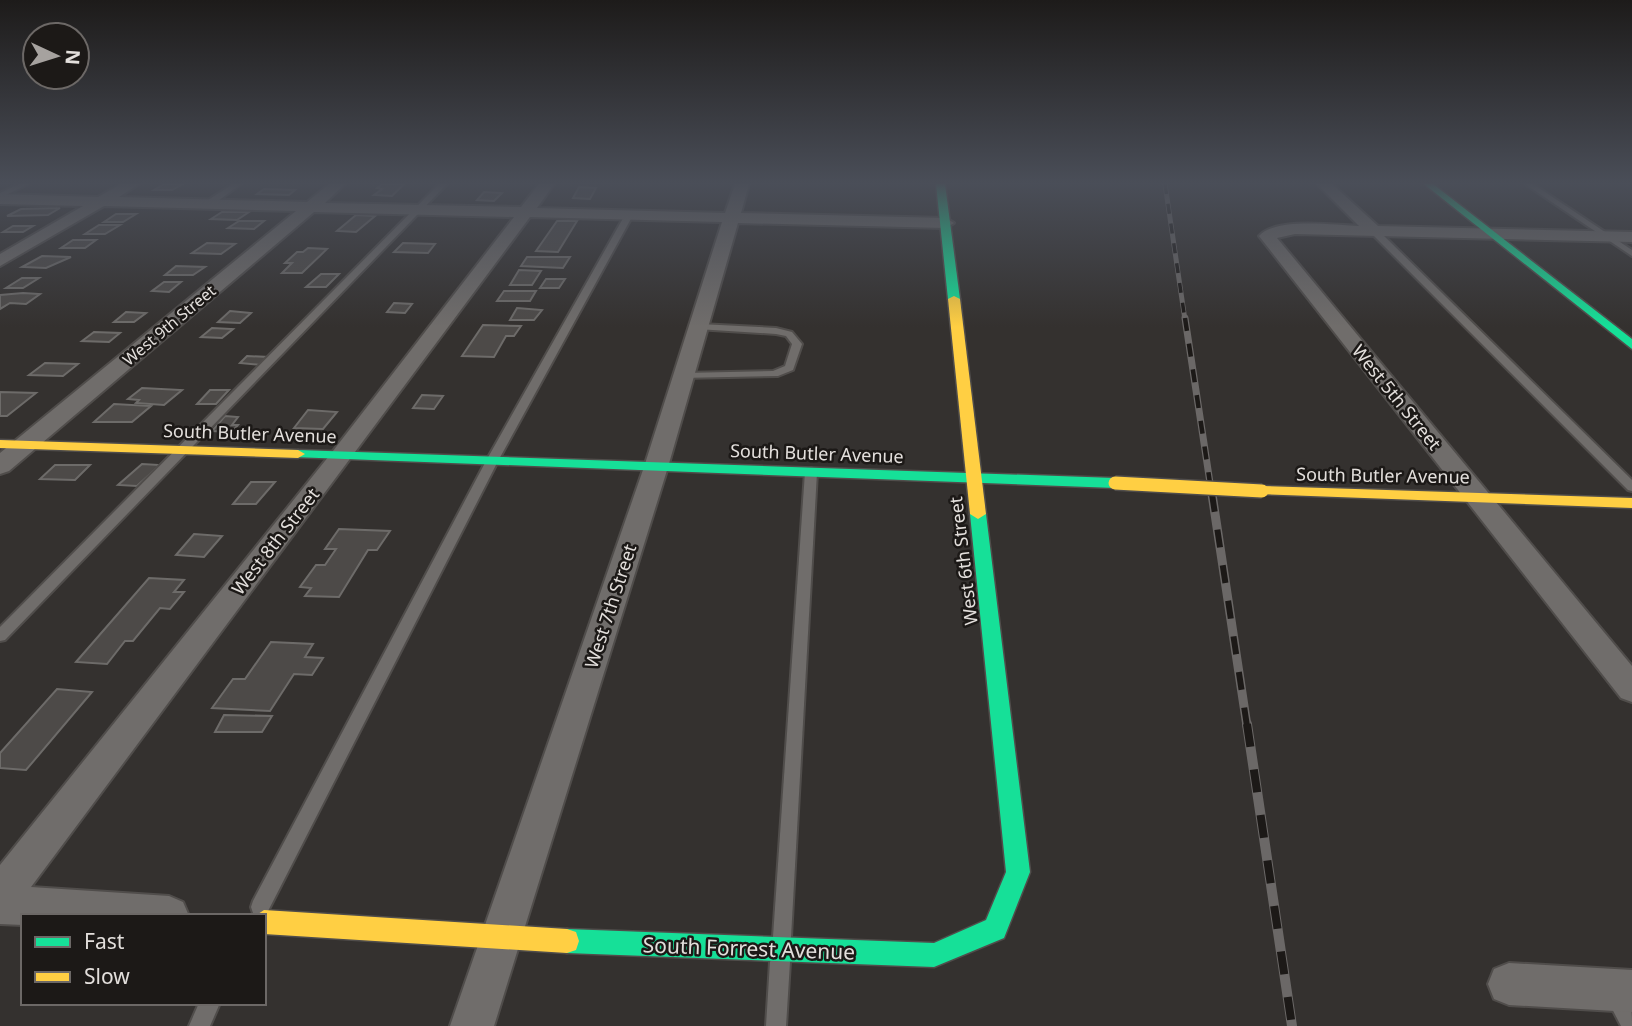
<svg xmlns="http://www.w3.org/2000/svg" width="1632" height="1026" font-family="'Noto Sans',sans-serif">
<rect width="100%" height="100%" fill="#34312f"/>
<g fill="#4d4a48" stroke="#6d6b69" stroke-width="2">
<polygon points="164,184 179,184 177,185 181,185 172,190 154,190"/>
<polygon points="382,184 404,184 392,196 374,195 382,189 377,188"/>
<polygon points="579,187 596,188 590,199 573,198"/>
<polygon points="264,189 295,190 289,195 257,194"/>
<polygon points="484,192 502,193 494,201 477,200"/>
<polygon points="60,208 48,215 7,216 21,209"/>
<polygon points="222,212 249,212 237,220 211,219"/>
<polygon points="116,214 136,214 123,222 104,222"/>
<polygon points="356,215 375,216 356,232 337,231"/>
<polygon points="239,221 264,221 254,229 228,228"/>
<polygon points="557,221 577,221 558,252 536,251"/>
<polygon points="99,225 120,225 105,234 85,234"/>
<polygon points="13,226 33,226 23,232 3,232"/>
<polygon points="73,240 96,240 85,248 61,248"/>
<polygon points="207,243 235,244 221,254 192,253"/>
<polygon points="403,243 435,244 428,253 394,252"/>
<polygon points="308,248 327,249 302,273 282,273 292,263 285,263 297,252 303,252"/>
<polygon points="42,256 71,257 46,268 22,267"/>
<polygon points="527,257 570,257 563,268 521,266"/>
<polygon points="176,266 205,267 193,275 165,275"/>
<polygon points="519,270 541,271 532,285 510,285"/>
<polygon points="321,274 339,274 326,287 306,287"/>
<polygon points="22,278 39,278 23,288 6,288"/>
<polygon points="546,279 565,279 559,288 540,288"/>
<polygon points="164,282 181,282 169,292 152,291"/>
<polygon points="504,291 536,291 530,301 497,301"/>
<polygon points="23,293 40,294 26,304 10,303 0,309 0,295"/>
<polygon points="394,303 412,304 405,313 387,312"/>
<polygon points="517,308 542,310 534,320 510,320"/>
<polygon points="230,311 251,313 240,323 218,322"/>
<polygon points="126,312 146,313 134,322 114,322"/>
<polygon points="483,325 521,326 514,336 506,336 494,357 462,356"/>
<polygon points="212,328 233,329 222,338 201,337"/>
<polygon points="94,332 120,333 109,342 82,341"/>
<polygon points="247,356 268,357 261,365 240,363"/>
<polygon points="45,363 78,364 63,376 29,375"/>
<polygon points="142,388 182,390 164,405 136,403 139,400 128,399"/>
<polygon points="210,390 229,390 216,404 197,404"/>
<polygon points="0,392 36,393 7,416 0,416"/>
<polygon points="422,395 443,396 434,409 413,408"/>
<polygon points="114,404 151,406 132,422 94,422"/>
<polygon points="308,410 337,412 323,429 294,428"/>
<polygon points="225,416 238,417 232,425 238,425 232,432 212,431"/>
<polygon points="142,464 160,465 137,486 118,485"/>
<polygon points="55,465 90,465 75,480 40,479"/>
<polygon points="251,482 275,482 256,504 233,504"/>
<polygon points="339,529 390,531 377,550 368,550 339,597 305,596 311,588 300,587 316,565 325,565 336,549 325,549"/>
<polygon points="194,534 222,536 204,557 176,555"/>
<polygon points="149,578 184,580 174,592 184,592 170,609 160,608 133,641 125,641 107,664 76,662"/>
<polygon points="271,642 313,644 305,657 323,658 312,675 294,674 270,711 212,708 233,679 245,679"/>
<polygon points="57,689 92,692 26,770 0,768 0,753"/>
<polygon points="224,715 272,716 262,732 215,732"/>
</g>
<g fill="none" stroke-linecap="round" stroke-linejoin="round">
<g stroke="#504d4b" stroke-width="4">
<g id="lane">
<polygon points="19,184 28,184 0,198 0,193"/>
<polygon points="233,184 241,184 211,206 205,206 205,202"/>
<polygon points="439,184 447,184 5,640 0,641 0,627"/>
<polygon points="1525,184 1533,184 1632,250 1632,256"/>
<polygon points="626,213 633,215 498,461 267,913 261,916 253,913 251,907 253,901 486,461"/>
<polygon points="1373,231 1379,231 1632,480 1632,491 1628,490 1373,235"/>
<polygon points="700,324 776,328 792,332 802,344 793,370 778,376 680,378 679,376 684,373 773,371 785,366 792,344 786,336 776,334 697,329 695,327"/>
<polygon points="811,468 817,472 791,937 789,944 782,946 775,944 773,937 805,472"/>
<polygon points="780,952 787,955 790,962 786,1026 766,1026 770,962 773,955"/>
<path d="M1617,989C1632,996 1632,1011 1632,1026H1621L1607,999L1610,992Z"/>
<polygon points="199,1003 220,1003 210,1026 189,1026"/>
</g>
</g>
<g stroke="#504d4b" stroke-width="4">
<g id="street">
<polygon points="121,184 139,184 119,197 307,202 329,184 345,184 325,203 521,207 539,184 554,184 537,208 725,213 735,184 749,184 741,213 946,218 954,223 946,228 738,223 668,467 494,1026 450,1026 644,467 722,222 530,217 31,887 169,896 183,902 189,916 23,916 23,925 0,924 0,865 333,451 514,217 314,212 9,471 0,474 0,453 296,211 104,206 0,266 0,254 83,206 0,204 0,194 98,197"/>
<path d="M1317,184H1332L1378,226L1632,232V242L1295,234L1277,238L1632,666V702L1621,698L1259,236C1276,217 1334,225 1359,226Z"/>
<polygon points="1509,963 1632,970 1632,1012 1509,1005 1494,999 1488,984 1494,969"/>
</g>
</g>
<g stroke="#504d4b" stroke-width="3">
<g id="fast">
<polygon points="936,184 945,184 960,299 954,302 948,299"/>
<polygon points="1424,184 1433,184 1632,339 1632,349"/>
<polygon points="298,450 1115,478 1123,483 1115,488 293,457 291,454"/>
<polygon points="978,509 986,514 1030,872 1004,938 934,967 567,953 558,950 555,941 558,932 567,929 934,943 986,920 1006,872 970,514"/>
</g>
</g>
<g stroke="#504d4b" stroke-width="3">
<g id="slow">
<polygon points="954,296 960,299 986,514 978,519 970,514 948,299"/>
<polygon points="0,440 298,450 305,454 298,458 0,448"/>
<polygon points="1262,486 1632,498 1632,508 1257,494 1254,491"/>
<polygon points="264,910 567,929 576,932 579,941 576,950 567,953 264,934 264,916 255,916"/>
</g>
</g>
<use href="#lane" fill="#706d6b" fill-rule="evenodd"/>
<use href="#street" fill="#706d6b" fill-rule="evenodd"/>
<use href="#fast" fill="#16e098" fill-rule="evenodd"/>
<use href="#slow" fill="#ffcf43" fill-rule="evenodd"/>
<g stroke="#6b6867" stroke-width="5">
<polyline id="rail-far3" points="1165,184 1185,320"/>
</g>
<g stroke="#6b6867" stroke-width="7">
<polyline id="rail-far2" points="1185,318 1212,496"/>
</g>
<g stroke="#6b6867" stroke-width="9">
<polyline id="rail-far1" points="1212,494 1247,726"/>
</g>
<g stroke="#6b6867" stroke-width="10">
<polyline id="rail" points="1247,724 1292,1026"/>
</g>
<use href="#rail-far3" stroke="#1c1917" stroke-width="3.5" stroke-dasharray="10" stroke-linecap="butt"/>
<use href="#rail-far2" stroke="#1c1917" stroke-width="4.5" stroke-dasharray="13" stroke-linecap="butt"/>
<use href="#rail-far1" stroke="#1c1917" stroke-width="6" stroke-dasharray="18" stroke-linecap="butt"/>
<use href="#rail" stroke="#1c1917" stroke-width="8" stroke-dasharray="23" stroke-linecap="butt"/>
<g stroke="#504d4b" stroke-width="16" stroke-linecap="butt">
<polyline id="slow-bridge" points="1115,483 1262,491"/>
</g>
<use href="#slow-bridge" stroke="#ffcf43" stroke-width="13"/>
</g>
<linearGradient id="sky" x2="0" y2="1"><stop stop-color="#1d1b1a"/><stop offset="0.56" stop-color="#4a4e58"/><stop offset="1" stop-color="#4a4e58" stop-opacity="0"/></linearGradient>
<rect width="1632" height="327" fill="url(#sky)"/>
<g text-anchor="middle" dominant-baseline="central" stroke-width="5" stroke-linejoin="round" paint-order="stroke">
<g font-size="16" fill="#e3dfdc" stroke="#1c1917">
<text transform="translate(169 325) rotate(-40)">West 9th Street</text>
</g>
<g font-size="18" fill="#e3dfdc" stroke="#1c1917">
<text transform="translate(1397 397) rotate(51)">West 5th Street</text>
<text transform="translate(250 433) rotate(2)">South Butler Avenue</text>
<text transform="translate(817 453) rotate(2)">South Butler Avenue</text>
<text transform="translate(1383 475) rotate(1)">South Butler Avenue</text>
<text transform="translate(275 541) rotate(-52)">West 8th Street</text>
<text transform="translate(963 561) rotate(-97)">West 6th Street</text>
<text transform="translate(610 606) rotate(-72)">West 7th Street</text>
</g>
<g font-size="21" fill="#e3dfdc" stroke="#1c1917">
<text transform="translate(749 948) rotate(2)">South Forrest Avenue</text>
</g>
</g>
<rect x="21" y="914" width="245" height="91" fill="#1c1917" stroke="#6c6866" stroke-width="2"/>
<rect x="35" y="937" width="35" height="10" fill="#16e098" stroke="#6c6866" stroke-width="2"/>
<text x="84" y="949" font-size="21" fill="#e3dfdc">Fast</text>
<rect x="35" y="972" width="35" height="10" fill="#ffcf43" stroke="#6c6866" stroke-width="2"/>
<text x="84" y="984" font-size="21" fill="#e3dfdc">Slow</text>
<g transform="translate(56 56) rotate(94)"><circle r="33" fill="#1c1917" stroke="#6c6866" stroke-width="2"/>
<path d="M0-5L12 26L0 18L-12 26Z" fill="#a6a29f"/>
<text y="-10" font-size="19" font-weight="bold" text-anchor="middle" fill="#e3dfdc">N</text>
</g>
</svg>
